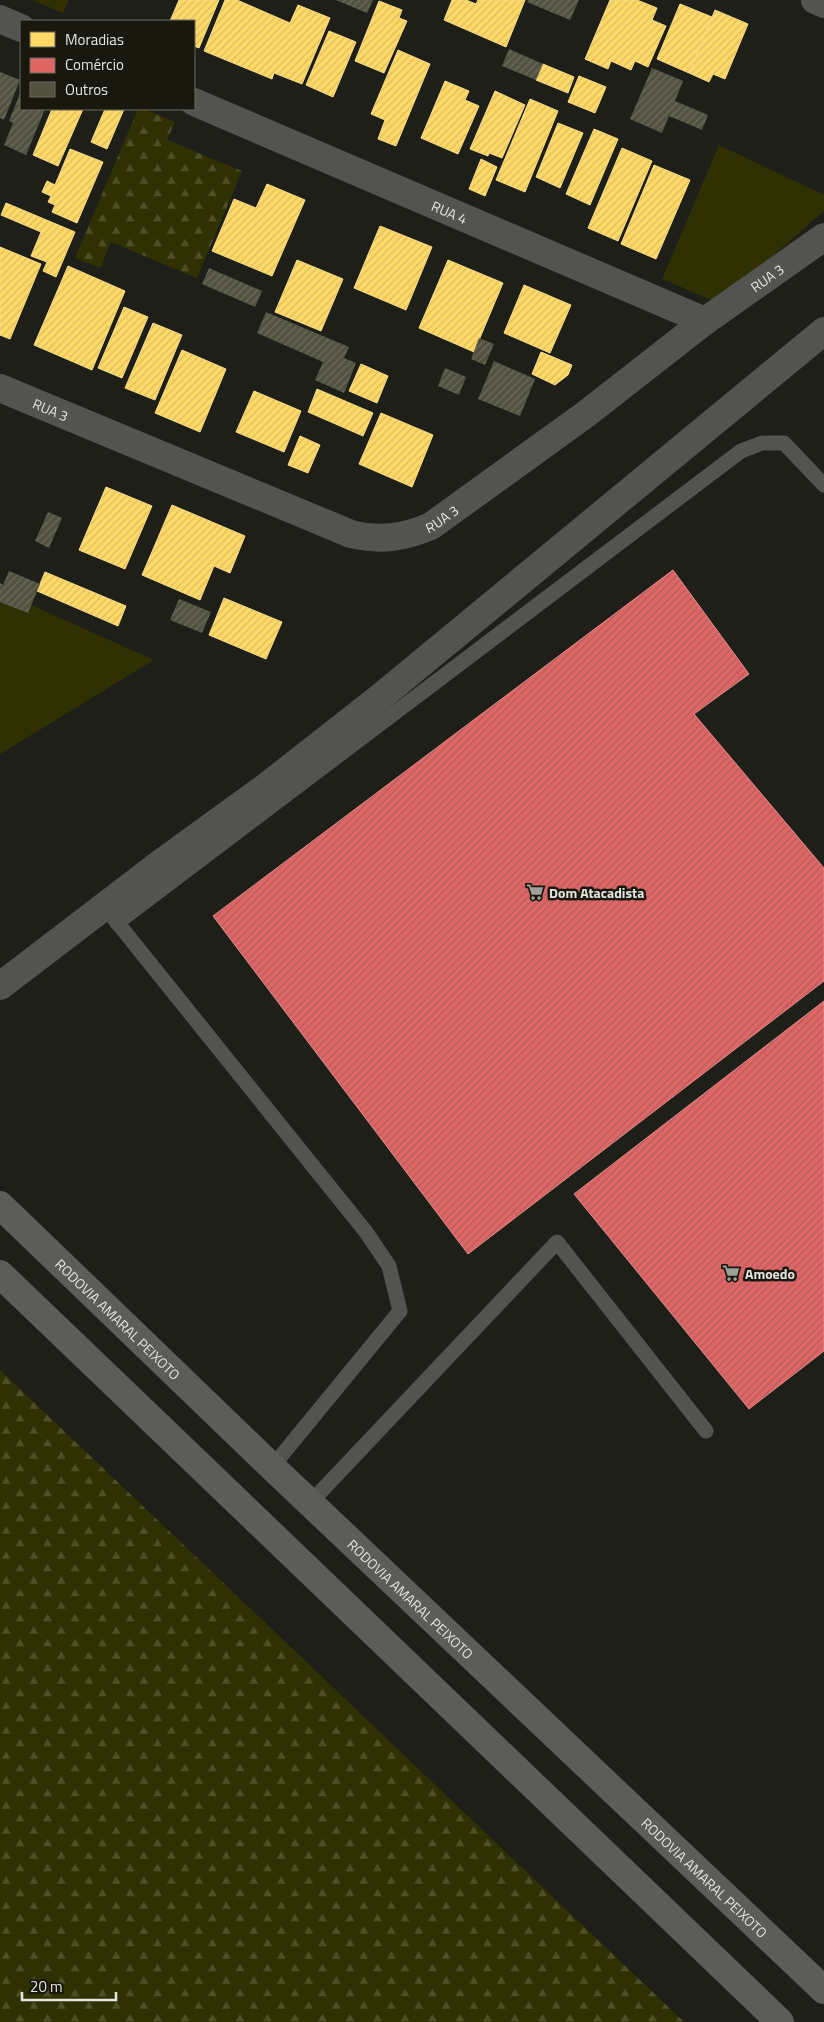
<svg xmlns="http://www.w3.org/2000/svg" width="824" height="2022" font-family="'Titillium Web',sans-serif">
<defs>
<pattern id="forest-firs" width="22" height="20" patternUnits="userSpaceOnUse" patternTransform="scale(1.25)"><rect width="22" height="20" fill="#303103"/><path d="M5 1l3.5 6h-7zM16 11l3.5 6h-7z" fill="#4e4f27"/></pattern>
<pattern id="homes-hatch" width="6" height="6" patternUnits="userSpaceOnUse" patternTransform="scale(1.25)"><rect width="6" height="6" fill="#ffd966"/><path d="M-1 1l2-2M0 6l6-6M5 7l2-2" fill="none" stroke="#dabb5f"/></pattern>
<pattern id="shops-hatch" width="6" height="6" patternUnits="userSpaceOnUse" patternTransform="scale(1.25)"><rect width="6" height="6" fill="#e06666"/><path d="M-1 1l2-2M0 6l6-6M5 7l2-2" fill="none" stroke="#b15c5c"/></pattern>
<pattern id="building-hatch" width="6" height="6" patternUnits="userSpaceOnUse" patternTransform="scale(1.25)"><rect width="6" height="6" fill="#525240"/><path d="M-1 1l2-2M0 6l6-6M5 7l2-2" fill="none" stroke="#6b6b5b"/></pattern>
</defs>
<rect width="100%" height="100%" fill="#1f1f19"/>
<g fill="#303103">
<polygon points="32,0 69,0 63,13"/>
<polygon points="719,145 824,195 824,211 719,303 662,279"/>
<polygon points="0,591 154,660 0,754"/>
</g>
<g fill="url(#forest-firs)">
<polygon points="138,109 144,109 175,122 167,140 242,171 197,278 111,242 100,268 75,258"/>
<polygon points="0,1370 684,2022 0,2022"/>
</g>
<g fill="url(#homes-hatch)" stroke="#f7dd8a">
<polygon points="179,0 219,0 199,48 194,46 194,21 170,21"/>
<polygon points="225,0 237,0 290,23 298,5 330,18 302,84 274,73 272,79 204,51"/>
<polygon points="452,0 466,0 476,4 478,0 525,0 506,47 444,20"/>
<polygon points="610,0 637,0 657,8 652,20 666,26 648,67 635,61 631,70 611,61 608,69 585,59"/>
<polygon points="379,1 402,10 399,18 407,21 384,73 355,61"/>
<polygon points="680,4 712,17 689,73 657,59"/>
<polygon points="715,10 748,24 725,79 713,74 709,82 689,73"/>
<polygon points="329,31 356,42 333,97 306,85"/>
<polygon points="398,50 430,64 396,146 378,139 385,120 371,114"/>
<polygon points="543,64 574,77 568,93 536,80"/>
<polygon points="579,76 606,87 595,113 568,102"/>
<polygon points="445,81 469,91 465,100 479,106 458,154 421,138"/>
<polygon points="495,91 525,105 502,158 489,153 488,156 470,149"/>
<polygon points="530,99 558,111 525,192 496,180"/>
<polygon points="52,109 83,109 58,166 33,155"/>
<polygon points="105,109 124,109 107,149 91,142"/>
<polygon points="558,123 583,133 560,188 536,177"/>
<polygon points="594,129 618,139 590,205 566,194"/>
<polygon points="622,148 652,161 618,241 588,228"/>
<polygon points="70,149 103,162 77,223 52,212 55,205 48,202 51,196 42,192 47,181 55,185"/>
<polygon points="481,159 497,167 485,196 469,189"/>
<polygon points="654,165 690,180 656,259 621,244"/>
<polygon points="267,184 305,200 272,276 212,251 234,199 256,208"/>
<polygon points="6,203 75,232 56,277 43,271 47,262 31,256 41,232 1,215"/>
<polygon points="380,226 432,247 406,310 354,288"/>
<polygon points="0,247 41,264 10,339 0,335"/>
<polygon points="297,260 343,279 321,331 275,312"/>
<polygon points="448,260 503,283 474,352 419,328"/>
<polygon points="68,266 125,291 92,370 34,345"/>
<polygon points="524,285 571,305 550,353 504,333"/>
<polygon points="124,307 148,317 122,378 98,368"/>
<polygon points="153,323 182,335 155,400 125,388"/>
<polygon points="182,350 226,369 200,432 155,413"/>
<polygon points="541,352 572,365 568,375 555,385 532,374"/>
<polygon points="361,364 388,376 377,403 349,391"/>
<polygon points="317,389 373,413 363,436 308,412"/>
<polygon points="254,391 301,411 284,452 236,432"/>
<polygon points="381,413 433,435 412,487 359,464"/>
<polygon points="300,436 320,445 308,473 288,465"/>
<polygon points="106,487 152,506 125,569 79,550"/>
<polygon points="172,505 245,536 230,573 214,566 200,600 142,575"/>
<polygon points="45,572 126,606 118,626 37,591"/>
<polygon points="224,598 282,622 266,659 209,635"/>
</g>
<g fill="url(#shops-hatch)" stroke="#e18c8a">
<polygon points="673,570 749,674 694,714 824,868 824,981 468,1254 213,916"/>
<polygon points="824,1001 824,1351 749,1409 574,1194"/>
</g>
<g fill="url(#building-hatch)">
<polygon points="336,0 373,0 367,13"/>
<polygon points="528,0 579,0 570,20 527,2"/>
<polygon points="509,49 543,64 536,80 502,66"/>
<polygon points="652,68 683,81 675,101 708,115 702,130 669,116 662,133 630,119"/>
<polygon points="0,72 20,80 4,120 0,118"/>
<polygon points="21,91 21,109 45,109 26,155 4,145 13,123 9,121"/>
<polygon points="209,268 262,291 255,307 202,284"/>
<polygon points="266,312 349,347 344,358 356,363 344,393 315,380 323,362 257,333"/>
<polygon points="479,338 494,344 485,365 471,359"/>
<polygon points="494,361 535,379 520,416 478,399"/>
<polygon points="445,368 466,377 459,395 438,386"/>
<polygon points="48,512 62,518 49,548 35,541"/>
<polygon points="9,571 40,584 28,613 0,602 0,583 3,585"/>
<polygon points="179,599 211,612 202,633 170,620"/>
</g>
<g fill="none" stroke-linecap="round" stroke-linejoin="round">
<g stroke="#535350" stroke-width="15">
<polyline points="112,916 366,1232 389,1266 400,1311 272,1467"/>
<polyline points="117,923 741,451 762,443 784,443 824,485"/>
<polyline points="310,1503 557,1242 706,1431"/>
</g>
<g stroke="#535350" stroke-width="28">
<polyline points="815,0 824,4"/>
<polyline points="0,19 21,28"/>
<path id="s1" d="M194,102L705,321"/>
<path id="s2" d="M0,388L351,534C380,541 403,538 431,526L586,414L705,321L824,237"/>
<polyline points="0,986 165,860 267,786 378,699 824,331"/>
</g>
<g stroke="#5c5c58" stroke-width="28">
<path id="s3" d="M0,1205L272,1467L824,1990"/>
<polyline points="0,1274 780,2022"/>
</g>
</g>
<defs>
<g id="supermarket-bare" transform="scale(1.35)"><path d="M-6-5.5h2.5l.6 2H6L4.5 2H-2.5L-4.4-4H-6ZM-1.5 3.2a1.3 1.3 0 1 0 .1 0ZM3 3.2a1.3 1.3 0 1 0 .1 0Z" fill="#9fa099" stroke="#18180e" stroke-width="2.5" paint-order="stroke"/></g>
</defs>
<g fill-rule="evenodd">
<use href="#supermarket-bare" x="535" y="892"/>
<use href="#supermarket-bare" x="731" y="1273"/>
</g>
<g text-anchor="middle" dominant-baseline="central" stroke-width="5" stroke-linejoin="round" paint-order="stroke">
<g font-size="14" fill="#e4e5de" stroke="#18180e">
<text stroke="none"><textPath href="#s1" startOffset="278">RUA 4</textPath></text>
<text stroke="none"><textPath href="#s2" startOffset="880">RUA 3</textPath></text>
<text stroke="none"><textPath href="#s2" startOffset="55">RUA 3</textPath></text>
<text stroke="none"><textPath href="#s2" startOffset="475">RUA 3</textPath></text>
<text stroke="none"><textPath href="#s3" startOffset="164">RODOVIA AMARAL PEIXOTO</textPath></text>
<text stroke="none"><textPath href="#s3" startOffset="569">RODOVIA AMARAL PEIXOTO</textPath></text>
<text stroke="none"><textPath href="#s3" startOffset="974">RODOVIA AMARAL PEIXOTO</textPath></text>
</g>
<g font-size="14" font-weight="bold" fill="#e4e5de" stroke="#18180e" text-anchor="start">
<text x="549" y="892">Dom Atacadista</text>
<text x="745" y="1273">Amoedo</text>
</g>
</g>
<rect x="20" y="20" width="175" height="90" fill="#18180e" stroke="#6a6a61"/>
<rect x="30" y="32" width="25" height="15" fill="#ffd966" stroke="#6a6a61"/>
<text x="65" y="45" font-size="15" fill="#e4e5de">Moradias</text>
<rect x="30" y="58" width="25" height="15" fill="#e06666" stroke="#6a6a61"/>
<text x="65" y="70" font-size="15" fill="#e4e5de">Comércio</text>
<rect x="30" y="82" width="25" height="15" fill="#525240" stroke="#6a6a61"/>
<text x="65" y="95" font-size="15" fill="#e4e5de">Outros</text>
<path d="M22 1992v8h94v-8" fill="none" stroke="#e4e5de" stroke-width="2.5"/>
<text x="30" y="1992" font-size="15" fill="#e4e5de" stroke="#18180e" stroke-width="4" paint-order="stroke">20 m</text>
</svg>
